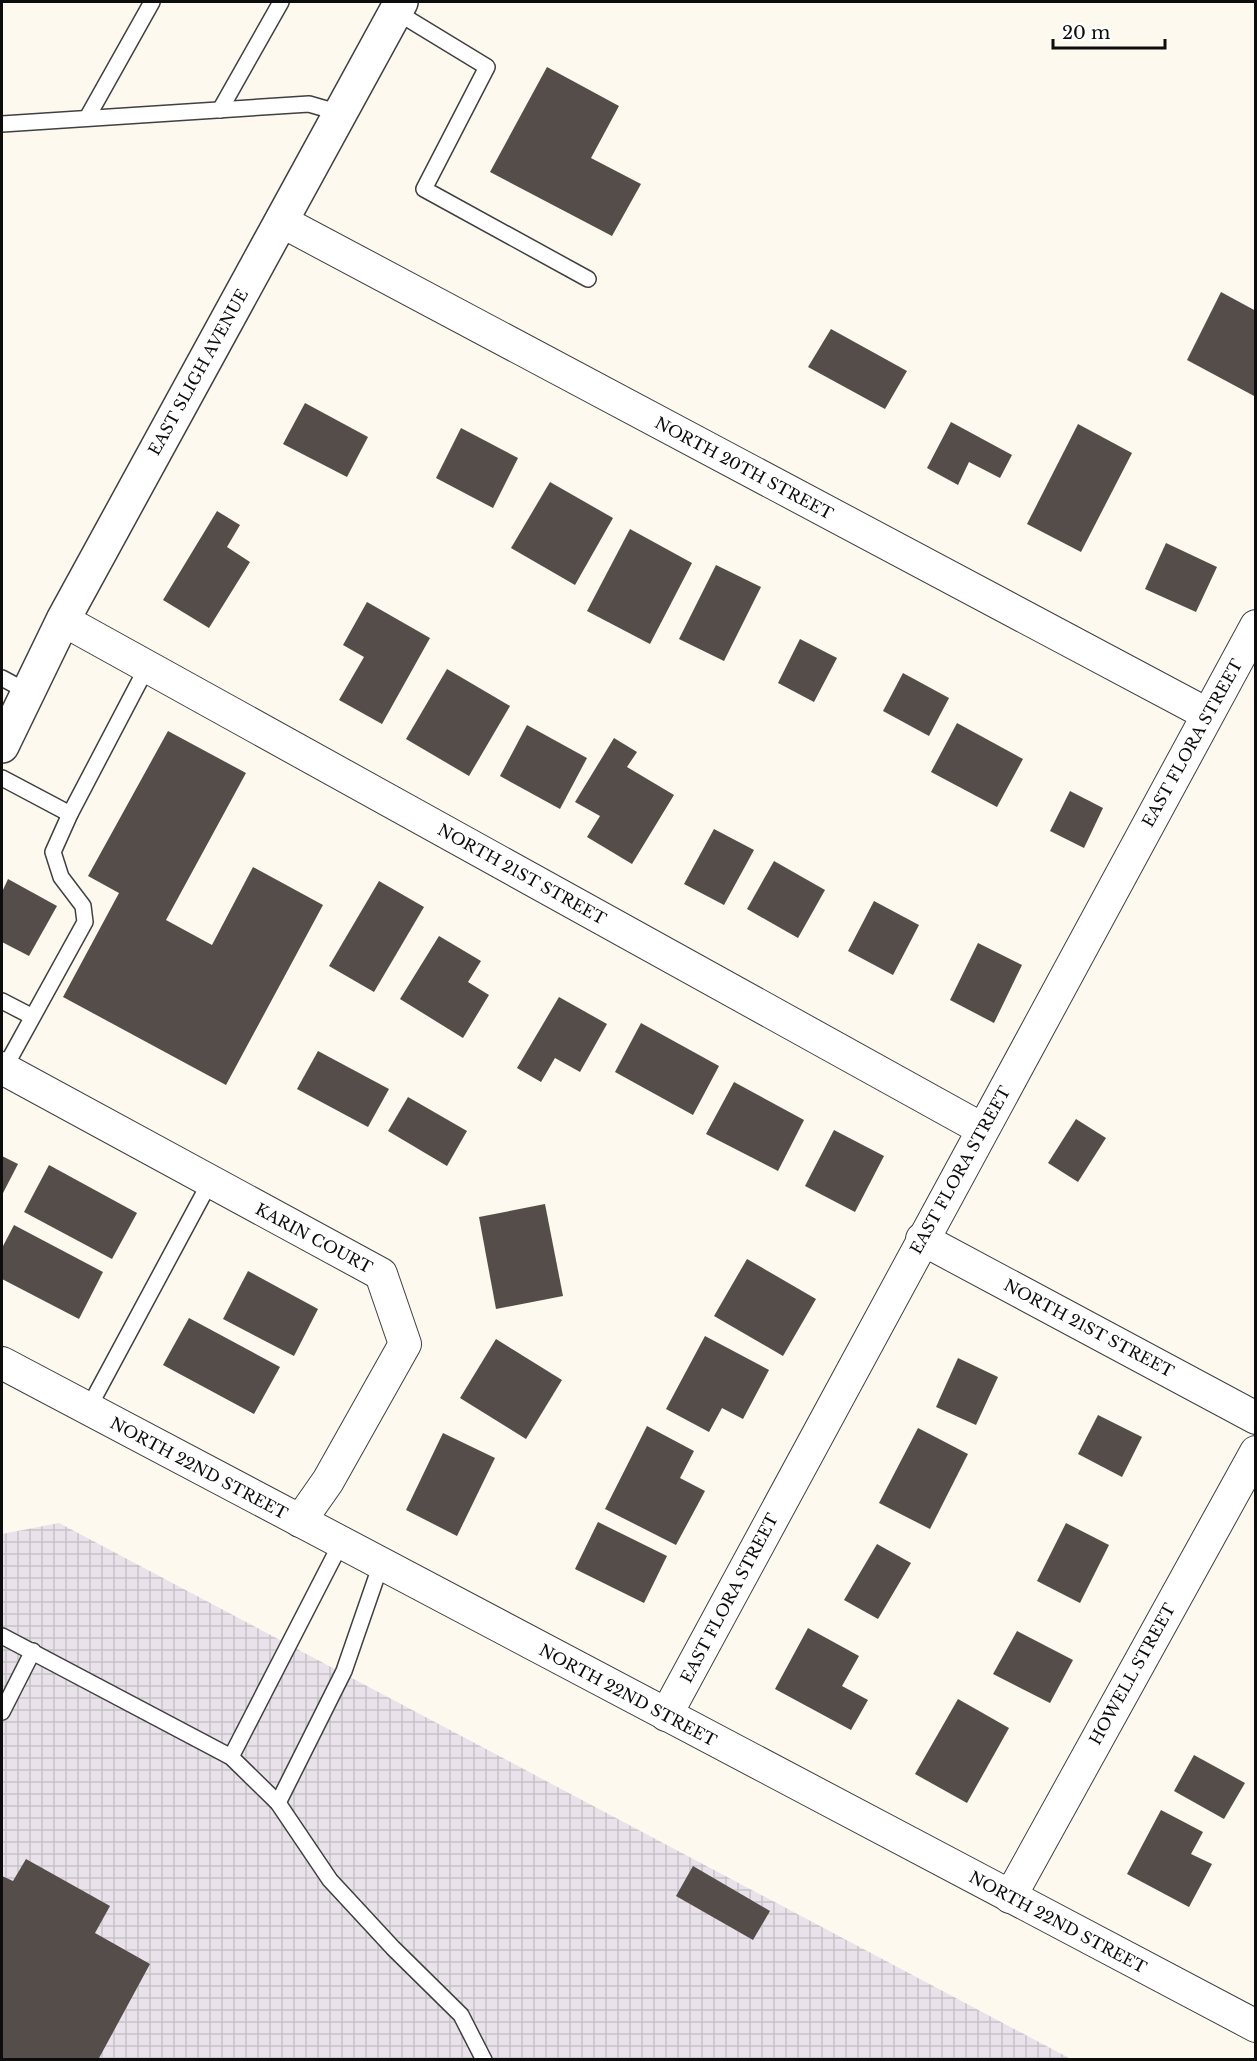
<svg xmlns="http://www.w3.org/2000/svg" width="1257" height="2061" font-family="'Libre Baskerville',serif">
<defs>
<pattern id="industrial-grid" width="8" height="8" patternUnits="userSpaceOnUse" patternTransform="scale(1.5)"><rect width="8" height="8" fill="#e9e2eb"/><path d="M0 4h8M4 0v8" fill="none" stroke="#c7c1c8"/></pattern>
</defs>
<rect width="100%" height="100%" fill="#fdf9ef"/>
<polygon fill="url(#industrial-grid)" points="59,1523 1071,2059 2,2060 2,1534"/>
<g fill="#554d4a">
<polygon points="547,67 619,106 591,158 641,184 612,236 490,172"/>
<polygon points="1221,292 1256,311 1256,397 1187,360"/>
<polygon points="831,329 907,371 885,409 808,367"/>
<polygon points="305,403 368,437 347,477 283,444"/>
<polygon points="951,422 1012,455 1000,478 969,462 958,485 927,468"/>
<polygon points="1078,424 1132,453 1081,552 1027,524"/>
<polygon points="461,428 518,458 493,508 436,478"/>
<polygon points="550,482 613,518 575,585 511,548"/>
<polygon points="217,511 240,525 227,547 250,562 209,628 163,600"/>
<polygon points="630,529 692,563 650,644 587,611"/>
<polygon points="1166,543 1217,567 1196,612 1145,589"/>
<polygon points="716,565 761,587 724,661 679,639"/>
<polygon points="367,602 430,638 382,724 339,700 364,657 343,645"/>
<polygon points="800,639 837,658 814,702 778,683"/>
<polygon points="447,669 510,706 469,776 406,739"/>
<polygon points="903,673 949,698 929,736 883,711"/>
<polygon points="957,723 1023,759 997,807 931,772"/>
<polygon points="527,725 587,758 560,809 500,776"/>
<polygon points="168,731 246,773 166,920 212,945 253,867 323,905 226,1085 63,997 119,893 88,876"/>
<polygon points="614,738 637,752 627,767 674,795 632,864 587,837 600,816 575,802"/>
<polygon points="1070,791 1103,808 1084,848 1050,831"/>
<polygon points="714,829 754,850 724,905 684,884"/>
<polygon points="774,861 825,890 798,938 747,909"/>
<polygon points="8,879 57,906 29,956 2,942 2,892"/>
<polygon points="379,881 424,907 374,992 329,966"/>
<polygon points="874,901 919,925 893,975 848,951"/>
<polygon points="439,936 481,961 468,982 489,995 463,1038 400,999"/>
<polygon points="978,943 1022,965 994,1023 950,1000"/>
<polygon points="559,997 607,1024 580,1072 555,1058 541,1082 517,1068"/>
<polygon points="641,1023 719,1066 693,1115 615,1072"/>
<polygon points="318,1051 389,1089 368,1127 297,1089"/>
<polygon points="734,1082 804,1120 778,1171 706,1134"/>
<polygon points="408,1097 467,1131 447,1166 388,1131"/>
<polygon points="1076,1119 1106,1138 1078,1182 1048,1163"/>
<polygon points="834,1130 884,1156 855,1212 805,1186"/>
<polygon points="2,1156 18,1164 2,1195"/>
<polygon points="49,1165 137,1213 112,1259 24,1212"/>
<polygon points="545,1204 563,1296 496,1309 479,1217"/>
<polygon points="14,1225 103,1272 79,1319 2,1279 2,1248"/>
<polygon points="747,1259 816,1299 783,1356 714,1316"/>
<polygon points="248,1271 318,1309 294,1356 223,1319"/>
<polygon points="189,1318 280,1367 254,1414 163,1365"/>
<polygon points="705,1336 769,1370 743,1419 722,1408 709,1432 666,1409"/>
<polygon points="496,1339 562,1380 526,1439 460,1398"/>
<polygon points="958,1358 998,1377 976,1425 936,1407"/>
<polygon points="1098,1415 1142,1437 1122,1477 1078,1454"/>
<polygon points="647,1426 694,1451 680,1478 705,1491 676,1545 605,1509"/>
<polygon points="918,1428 968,1454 930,1529 879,1503"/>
<polygon points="443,1433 495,1458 457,1536 406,1510"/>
<polygon points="598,1522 667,1556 644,1603 575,1569"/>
<polygon points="1066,1523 1109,1545 1080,1603 1037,1581"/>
<polygon points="877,1544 911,1563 878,1619 844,1600"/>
<polygon points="808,1628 859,1656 842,1686 868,1700 851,1730 775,1689"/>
<polygon points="1017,1631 1073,1660 1050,1703 993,1674"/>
<polygon points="958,1699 1009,1728 967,1803 915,1774"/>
<polygon points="1194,1755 1245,1783 1224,1819 1174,1791"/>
<polygon points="1161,1810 1203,1832 1191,1854 1212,1864 1189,1907 1127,1874"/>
<polygon points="26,1859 110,1906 95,1933 150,1964 98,2060 2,2060 2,1876 13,1881"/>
<polygon points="693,1866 770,1911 753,1940 676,1896"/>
</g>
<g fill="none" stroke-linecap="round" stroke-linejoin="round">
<g stroke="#404040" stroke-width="18">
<g id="service">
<polyline points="395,11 487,67 424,189 588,279"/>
<polyline points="220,110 281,2"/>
<polyline points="87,118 152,2"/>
<polyline points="2,124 309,104 340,113"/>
<polyline points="2,678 28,692"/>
<polyline points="2,778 70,814"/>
<polyline points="2,1001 31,1016"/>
<polyline points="4,1069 85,922 83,906 61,877 53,852 70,814 147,667"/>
<polyline points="88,1409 210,1182"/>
<polyline points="2,1636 231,1757 278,1803 330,1880 393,1948 461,2015 484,2060"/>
<polyline points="2,1712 33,1651"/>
<polyline points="231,1757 341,1543"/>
<polyline points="278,1803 344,1671 381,1564"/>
</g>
</g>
<g stroke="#404040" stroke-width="34">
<g id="minor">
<polyline points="281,221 1207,714"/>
<polyline points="63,620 982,1129"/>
<polyline points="2,1068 381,1274 405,1344 328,1481 300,1521"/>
<polyline points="922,1239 1256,1418"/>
<polyline points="2,1363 1256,2026"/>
<polyline points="666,1715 1256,626"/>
<polyline points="1010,1897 1256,1452"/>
</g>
</g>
<g stroke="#404040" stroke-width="36">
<polyline id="tertiary" points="2,746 63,620 401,2"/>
</g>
<use href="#service" stroke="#fff" stroke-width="15"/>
<use href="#minor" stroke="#fff" stroke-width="32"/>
<use href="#tertiary" stroke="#fff" stroke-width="33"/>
</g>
<g text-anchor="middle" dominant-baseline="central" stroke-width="6" stroke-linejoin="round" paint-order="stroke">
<g font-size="16" fill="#0d0d0d" stroke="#fff">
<text transform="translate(198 372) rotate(-61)">EAST SLIGH AVENUE</text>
<text transform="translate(744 468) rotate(28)">NORTH 20TH STREET</text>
<text transform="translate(1192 743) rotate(-61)">EAST FLORA STREET</text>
<text transform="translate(522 874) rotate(29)">NORTH 21ST STREET</text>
<text transform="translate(960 1170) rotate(-61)">EAST FLORA STREET</text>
<text transform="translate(314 1238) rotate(28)">KARIN COURT</text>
<text transform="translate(1089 1328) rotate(28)">NORTH 21ST STREET</text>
<text transform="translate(199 1468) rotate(28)">NORTH 22ND STREET</text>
<text transform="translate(729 1598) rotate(-62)">EAST FLORA STREET</text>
<text transform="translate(1132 1674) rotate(-61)">HOWELL STREET</text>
<text transform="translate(628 1695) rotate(28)">NORTH 22ND STREET</text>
<text transform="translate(1058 1922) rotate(28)">NORTH 22ND STREET</text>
</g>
</g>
<rect width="1257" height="2061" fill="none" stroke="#0d0d0d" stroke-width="6"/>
<path d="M1053 39v9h112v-9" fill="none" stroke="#0d0d0d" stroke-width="3"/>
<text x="1062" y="39" font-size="18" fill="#0d0d0d" stroke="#ffffff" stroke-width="4.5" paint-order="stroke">20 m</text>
</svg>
